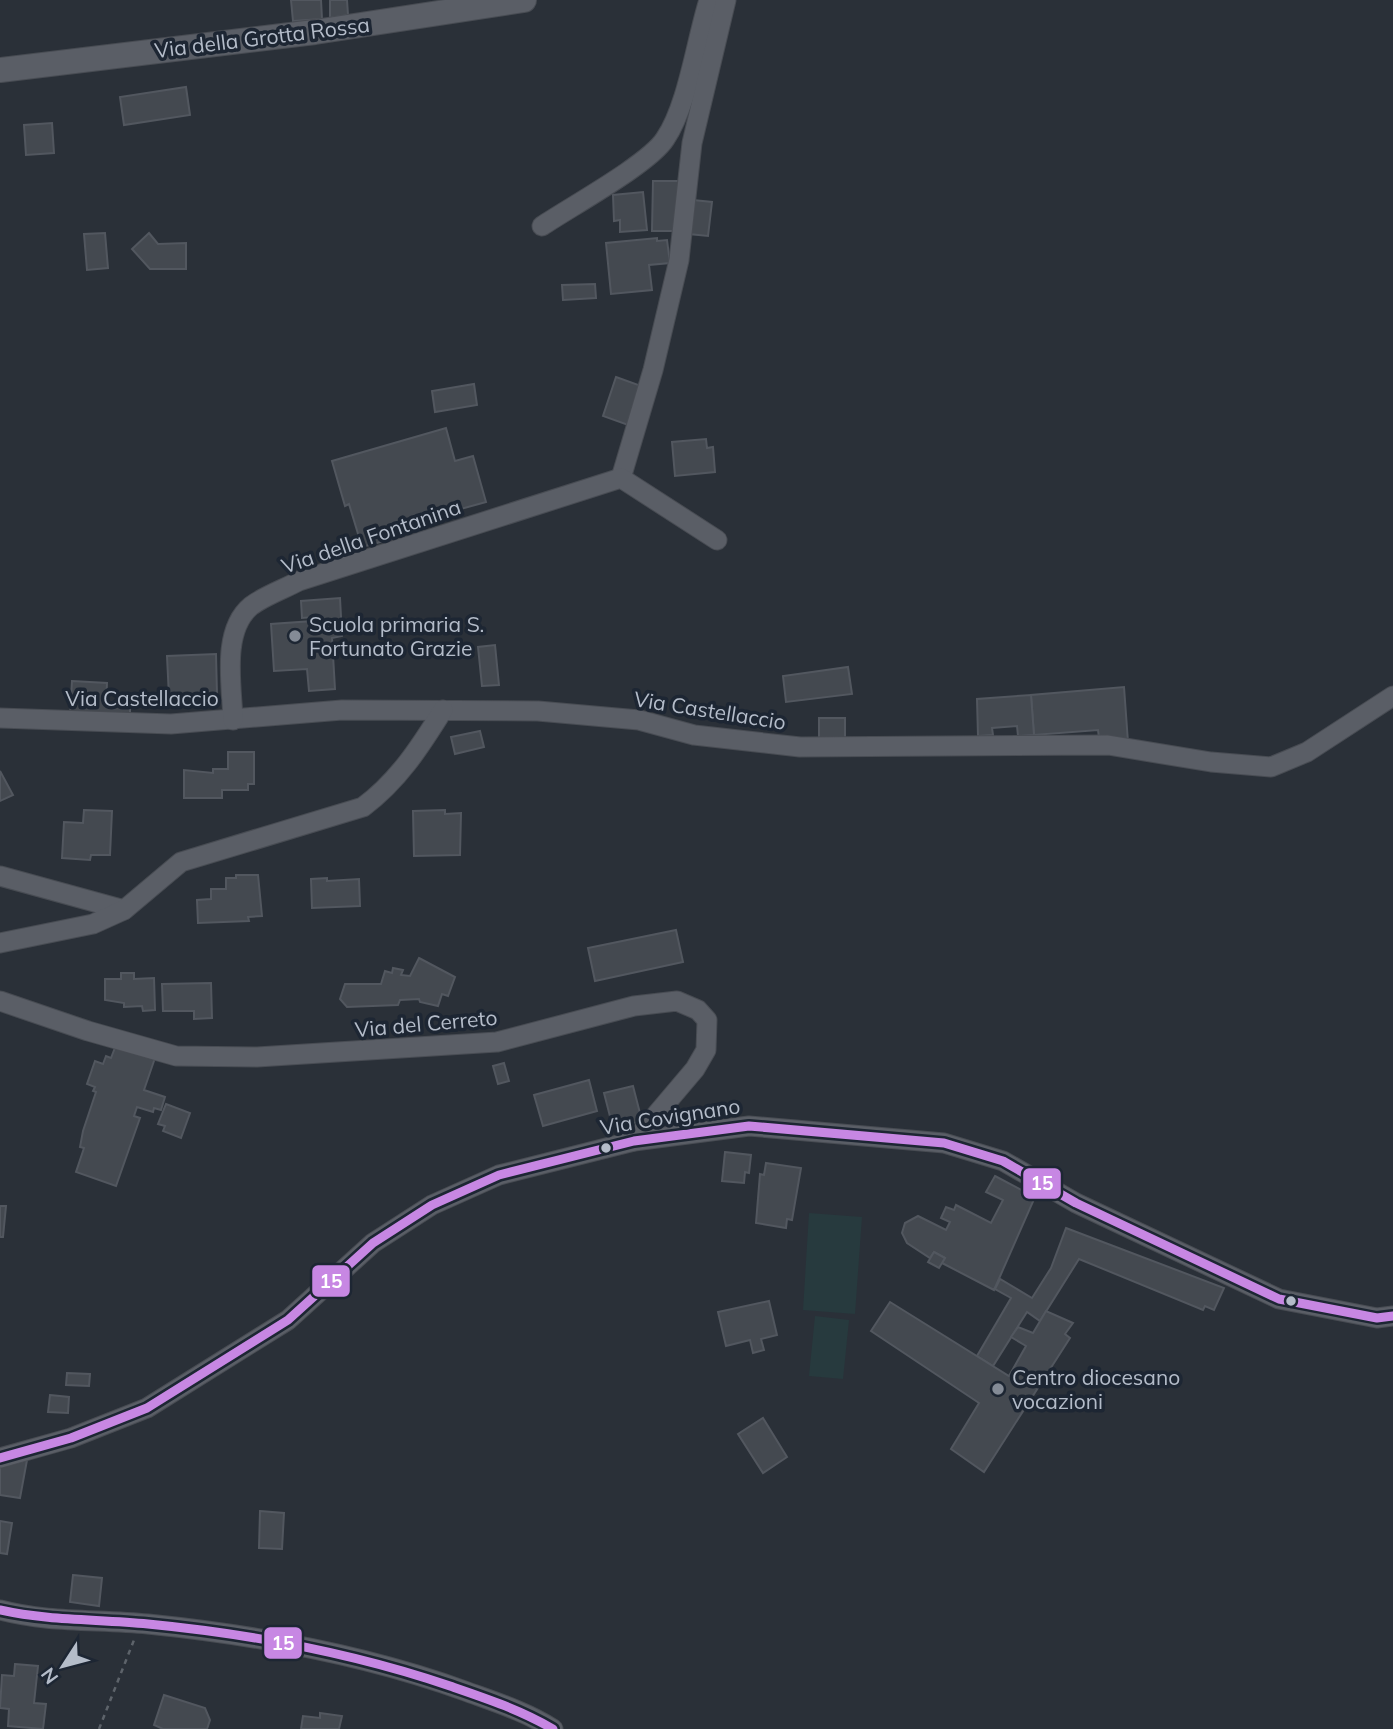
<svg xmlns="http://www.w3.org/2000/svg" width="1393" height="1729" font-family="Mulish,sans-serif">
<rect width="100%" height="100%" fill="#2a3038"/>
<g fill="#273a3e">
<polygon points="809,1213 862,1217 855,1314 803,1310"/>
<polygon points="815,1316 849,1320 843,1379 809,1376"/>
</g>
<g fill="#444950" stroke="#52575f" stroke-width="2">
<polygon points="291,0 321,0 322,19 293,21"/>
<polygon points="330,0 347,0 348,15 330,18"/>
<polygon points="186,87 190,115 124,125 120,97"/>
<polygon points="52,123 54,153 26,155 24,125"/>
<polygon points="653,181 680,181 676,231 652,231"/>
<polygon points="643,192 647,230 620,232 620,220 614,221 613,195"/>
<polygon points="693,200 712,202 708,236 689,234"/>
<polygon points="105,233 108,268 87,270 84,234"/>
<polygon points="149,233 158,244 186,243 186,269 150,269 132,249"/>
<polygon points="657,238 657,241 667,240 670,263 649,265 652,290 611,294 606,243"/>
<polygon points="595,284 596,298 563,300 562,285"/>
<polygon points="616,377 644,387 631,426 603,416"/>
<polygon points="474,384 477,405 435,412 432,391"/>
<polygon points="446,428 455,461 473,456 486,502 392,528 395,538 362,547 349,504 345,506 332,461"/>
<polygon points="706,439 707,448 713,447 715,472 675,476 672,442"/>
<polygon points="340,598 342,636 332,638 335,689 309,691 307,669 274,671 271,624 313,621 313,617 302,618 301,601"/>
<polygon points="495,645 499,685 482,686 478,647"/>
<polygon points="216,654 217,695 169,697 167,656"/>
<polygon points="848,667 852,694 786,702 783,676"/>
<polygon points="72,681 107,683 106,704 130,705 130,718 70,715"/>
<polygon points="1124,687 1128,742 1099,738 1098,730 1034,735 1031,695"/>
<polygon points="1031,695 1034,735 1018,736 1017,726 992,728 993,735 978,736 977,699"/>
<rect x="819" y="718" width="26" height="20"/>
<polygon points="480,731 484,747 455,754 451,737"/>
<polygon points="228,752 254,752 254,784 248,784 248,790 222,790 222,798 184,798 184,770 213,773 213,769 228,769"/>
<polygon points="0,771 13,795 0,801"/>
<polygon points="84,810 112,811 110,855 91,855 90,860 62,858 64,822 83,823"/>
<polygon points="445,810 445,814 461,813 460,855 414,856 413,811"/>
<polygon points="236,875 258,875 262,916 248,917 249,921 198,923 197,900 211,899 211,889 226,889 226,878 236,878"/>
<polygon points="327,878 327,881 359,879 360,906 312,908 311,879"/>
<polygon points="676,930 683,962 595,981 588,948"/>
<polygon points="419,958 455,977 448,996 442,994 438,1006 420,1002 419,999 400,1000 398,1005 347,1007 340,999 345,984 381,984 385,971 392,973 393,968 403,970 401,975 410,976"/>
<polygon points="121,973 134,973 134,979 154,978 155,1010 143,1011 142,1006 124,1007 124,1003 105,1000 105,979 121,979"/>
<polygon points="211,983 212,1018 194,1019 194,1011 163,1011 162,984"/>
<polygon points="116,1045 155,1058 144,1090 165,1097 161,1110 154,1108 153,1112 137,1107 134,1116 140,1118 116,1186 76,1172 84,1148 80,1147 83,1131 96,1092 93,1091 95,1087 87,1084 95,1061 103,1064 106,1056 111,1058"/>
<polygon points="504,1063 509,1081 498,1084 493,1066"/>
<polygon points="589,1080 597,1111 543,1126 534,1095"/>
<polygon points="633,1086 642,1121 613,1128 604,1093"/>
<polygon points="166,1104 190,1113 181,1138 163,1131 165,1126 158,1124"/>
<polygon points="725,1152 751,1155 749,1173 745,1172 744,1183 722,1181"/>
<polygon points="766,1163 801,1168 792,1220 787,1219 786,1228 756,1223 760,1174 764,1175"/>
<polygon points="995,1176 1035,1197 994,1290 942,1263 945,1258 934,1252 930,1258 907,1243 902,1233 905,1223 918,1216 946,1230 950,1222 941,1218 946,1207 954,1210 956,1205 991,1223 1003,1200 986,1192"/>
<polygon points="0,1206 6,1206 3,1237 0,1237"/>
<polygon points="1066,1228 1224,1288 1214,1310 1205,1306 1203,1310 1079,1259 1040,1321 1027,1312 993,1366 977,1356 1011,1298 995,1289 1000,1279 1032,1298 1051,1268"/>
<polygon points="934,1252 945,1258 939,1268 928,1262"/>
<polygon points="769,1301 777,1335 761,1339 764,1350 753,1353 750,1340 726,1346 718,1312"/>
<polygon points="890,1302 1009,1376 1026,1346 1011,1337 1018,1327 1033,1333 1046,1311 1073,1323 1065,1334 1070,1338 984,1472 951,1449 979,1403 871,1331"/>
<polygon points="67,1373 90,1374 89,1386 66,1385"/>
<polygon points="50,1395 69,1397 68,1413 48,1412"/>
<polygon points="763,1418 787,1457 763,1473 738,1434"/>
<polygon points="27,1460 20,1498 0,1495 0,1467"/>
<polygon points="260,1511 284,1513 282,1549 259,1548"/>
<polygon points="0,1521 12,1523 7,1554 0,1553"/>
<polygon points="73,1575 102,1578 99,1606 70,1602"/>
<polygon points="15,1664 38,1666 34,1703 46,1704 43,1729 8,1726 9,1709 0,1708 2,1675 14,1676"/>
<polygon points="164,1695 205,1708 210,1720 207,1729 163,1729 154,1725"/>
<polygon points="320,1713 342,1716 339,1729 301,1729 303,1716 320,1718"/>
</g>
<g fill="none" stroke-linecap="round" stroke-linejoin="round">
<g stroke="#484c53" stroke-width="21">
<g id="minor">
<path d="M542,226C570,207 649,164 665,139C688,105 696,41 709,0"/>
<polyline points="621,478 653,370 679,260 692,143 726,0"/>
<polyline points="0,718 171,724 342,710 538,711 639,720 694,735 800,747 1108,745 1211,762 1271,767 1307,752 1393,696"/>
<path d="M233,720C232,686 221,631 251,606C264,596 284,589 299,581L621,478L717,540"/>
<polyline points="0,876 124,910"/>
<path d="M0,943L93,924L124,910L181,862L363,807C398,781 420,747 443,710"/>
<polyline points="0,1001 88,1031 176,1056 257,1057 497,1042 634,1006 677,1001 698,1010 707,1020 706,1050 695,1069 634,1141"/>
<polyline points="0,1458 71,1438 147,1408 288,1320 373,1243 432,1205 499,1175 634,1141 749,1126 944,1143 1003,1161 1076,1203 1279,1299 1377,1318 1393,1316"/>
<path d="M0,1610C48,1623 99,1619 148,1624C256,1635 363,1654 465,1691C495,1702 527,1712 553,1729"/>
</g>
</g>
<g stroke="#484c53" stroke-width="26">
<polyline id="tertiary" points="0,70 315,32 524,0"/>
</g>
<polyline stroke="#5d636a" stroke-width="2.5" stroke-dasharray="5 5" stroke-linecap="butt" points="99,1729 134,1640"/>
<use href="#minor" stroke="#5a5e66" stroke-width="19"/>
<use href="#tertiary" stroke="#5a5e66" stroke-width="24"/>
<g stroke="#1d2633" stroke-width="14">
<g id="bus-1">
<polyline points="0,1458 71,1438 147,1408 288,1320 373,1243 432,1205 499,1175 634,1141 749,1126 944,1143 1003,1161 1076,1203 1279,1299 1377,1318 1393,1316"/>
<path d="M0,1610C49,1621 98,1619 148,1624C251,1634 353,1653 450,1686C485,1698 521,1710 553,1729"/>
</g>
</g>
<use href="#bus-1" stroke="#c787e3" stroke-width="9"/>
</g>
<g fill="#848b96" stroke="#1d2633" stroke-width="2.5">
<circle cx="295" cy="636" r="7"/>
<circle cx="998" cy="1389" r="7"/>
</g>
<g fill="#b4bcc9" stroke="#1d2633" stroke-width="2.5">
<circle cx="606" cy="1148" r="6"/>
<circle cx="1291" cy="1301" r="6"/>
</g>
<g text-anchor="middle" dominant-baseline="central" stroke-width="7" stroke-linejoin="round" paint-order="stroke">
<g font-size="21" fill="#b4bcc9" stroke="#1d2633">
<text transform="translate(262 37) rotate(-7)">Via della Grotta Rossa</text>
<text transform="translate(371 536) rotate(-19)">Via della Fontanina</text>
<text x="142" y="698">Via Castellaccio</text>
<text transform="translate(710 710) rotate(9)">Via Castellaccio</text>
<text transform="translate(426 1023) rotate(-5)">Via del Cerreto</text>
<text transform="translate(670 1116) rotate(-9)">Via Covignano</text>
</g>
<g font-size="21" fill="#b4bcc9" stroke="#1d2633" text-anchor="start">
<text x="309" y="624">Scuola primaria S.<tspan x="309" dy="24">Fortunato Grazie</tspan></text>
<text x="1012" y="1377">Centro diocesano<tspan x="1012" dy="24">vocazioni</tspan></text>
</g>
</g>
<g stroke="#1d2633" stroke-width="2.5">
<rect x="1022" y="1167" width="40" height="33" rx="7" fill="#c787e3"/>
<rect x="311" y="1264" width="40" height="34" rx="7" fill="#c787e3"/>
<rect x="263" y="1626" width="40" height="34" rx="7" fill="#c787e3"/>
</g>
<g font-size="19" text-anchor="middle" font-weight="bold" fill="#fff">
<text x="1042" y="1190">15</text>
<text x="331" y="1288">15</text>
<text x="283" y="1650">15</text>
</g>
<g transform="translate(63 1666) rotate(234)" stroke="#1d2633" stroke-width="5" paint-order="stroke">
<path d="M0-5L12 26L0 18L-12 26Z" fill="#b4bcc9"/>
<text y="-10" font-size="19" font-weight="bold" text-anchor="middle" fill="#b4bcc9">N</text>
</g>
</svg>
